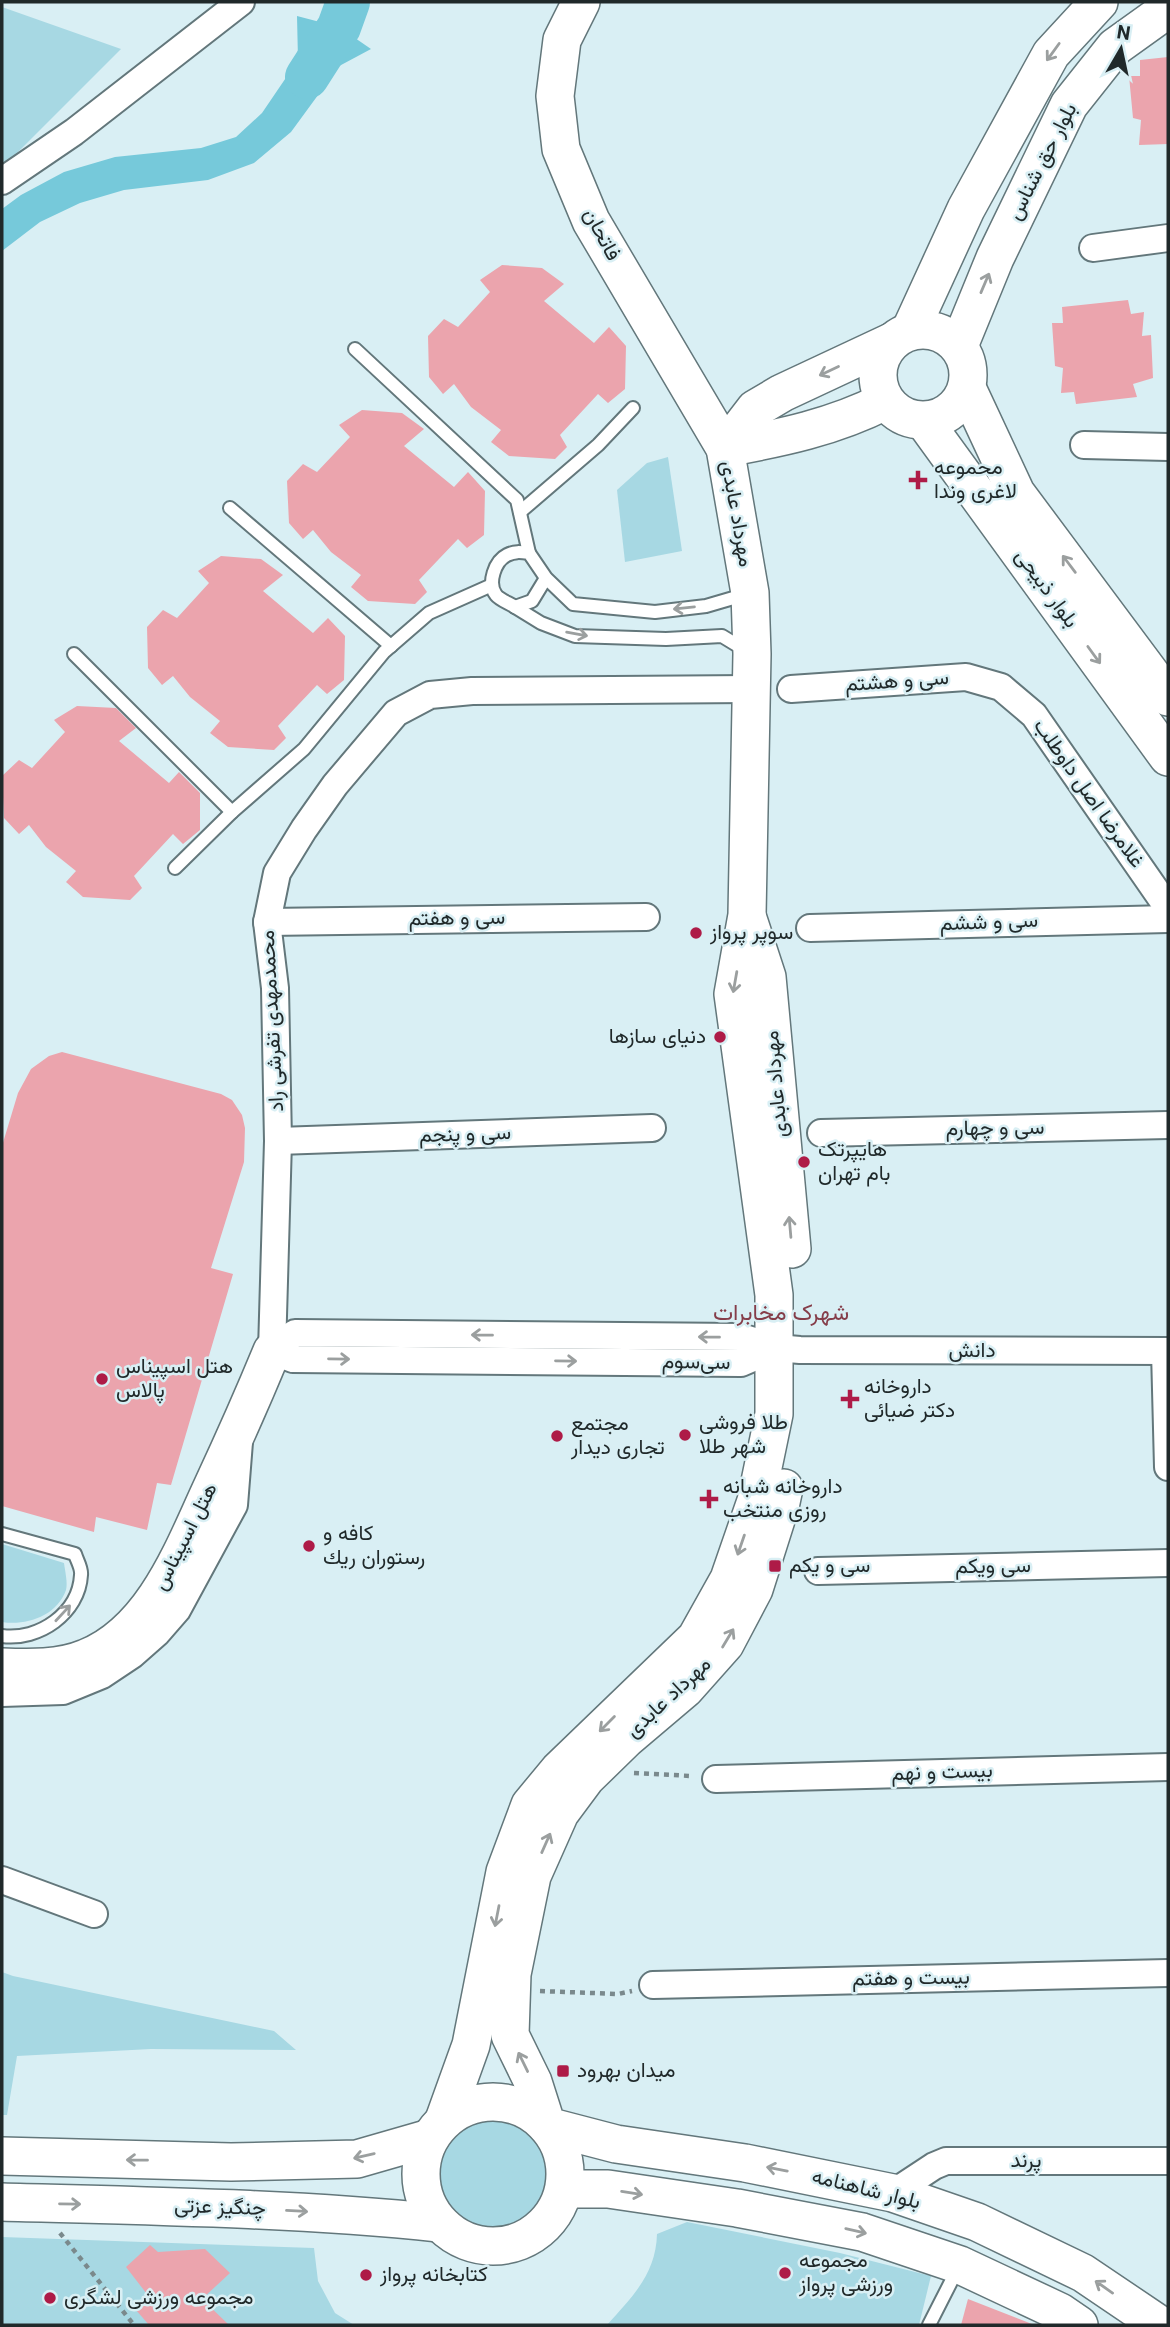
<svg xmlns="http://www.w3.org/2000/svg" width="1170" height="2327" font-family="Georgia,Vazirmatn,serif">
<rect width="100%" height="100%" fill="#d9eff4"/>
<g fill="#a7d8e3">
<polygon points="2,7 121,49 2,168"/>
<polygon points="668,457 682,551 625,562 617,490 647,463"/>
<path d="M2,1544L64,1563C65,1571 68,1583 66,1590C57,1616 26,1626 2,1622Z"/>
<polygon points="2,1972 13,1976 274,2031 296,2050 151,2049 17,2056 7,2115 2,2115"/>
<circle cx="495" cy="2175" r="59"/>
<path d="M687,2222L840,2253L931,2276L919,2325H607C632,2297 656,2274 657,2234Z"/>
<polygon points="2,2237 314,2248 318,2281 335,2313 354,2325 2,2325"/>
</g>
<polygon fill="#76c9da" points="297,16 339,27 371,49 328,72 321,91 291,132 254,163 208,180 124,190 80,203 40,222 2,251 2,209 21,195 64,172 115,157 201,148 236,137 262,113 298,60"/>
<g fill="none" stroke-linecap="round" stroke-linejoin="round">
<polyline stroke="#76c9da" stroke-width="44" points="307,77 339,27 348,2"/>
</g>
<g fill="#eba4ad">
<polygon points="1168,57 1168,144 1139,145 1141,120 1133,118 1129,76 1140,76 1140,60"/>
<polygon points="502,265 542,268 564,284 544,301 594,343 609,327 626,346 625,389 608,403 598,394 560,435 567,447 555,459 509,456 491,442 501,430 471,407 454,384 443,394 429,377 428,336 444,319 458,327 490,292 480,280"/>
<polygon points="1128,300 1131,314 1144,312 1142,336 1151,335 1153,378 1133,384 1137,397 1076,404 1074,392 1061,393 1063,368 1055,366 1052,323 1063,323 1062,307"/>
<polygon points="362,410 402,413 424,429 404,446 454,487 468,472 485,491 484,535 467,548 458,539 419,580 427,592 415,604 368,601 351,587 361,575 331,552 313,530 303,539 289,523 287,481 303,464 317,472 350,437 339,425"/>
<polygon points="221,556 261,559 283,575 263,591 313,633 328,618 345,636 344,680 327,694 317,685 278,726 286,738 274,750 228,747 210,733 220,721 190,697 173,676 162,685 148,668 147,627 163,610 177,618 209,583 198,571"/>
<polygon points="77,706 116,708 136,728 119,741 169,783 179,772 200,793 200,830 183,844 173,834 134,876 142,888 130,900 83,897 66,882 76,871 46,847 29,825 19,834 4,818 2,776 19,760 32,768 65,732 54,720"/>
<polygon points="62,1052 221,1094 232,1100 242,1115 245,1128 244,1162 211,1268 233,1274 171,1485 157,1483 147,1530 96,1517 94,1532 2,1506 2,1146 18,1093 31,1069 49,1056"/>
<polygon points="150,2245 158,2252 205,2249 230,2273 202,2299 229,2325 149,2325 136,2310 150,2298 126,2267"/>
<polygon points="968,2299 1032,2324 1032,2325 961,2325"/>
</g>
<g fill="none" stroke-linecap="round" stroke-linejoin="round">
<g stroke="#63777b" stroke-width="16">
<g id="lane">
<polyline points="355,349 517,500 529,553"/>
<polyline points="230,508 391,646"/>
<polyline points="520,512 598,445 633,408"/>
<path d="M546,578L532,601L515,607C509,603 500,600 496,595C487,583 495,561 507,555C515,551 521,552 529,553L546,578L573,604L655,612L706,606L747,594"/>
<polyline points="515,607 541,623 575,636 666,639 722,636 745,650"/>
<polyline points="74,654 232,812"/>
<polyline points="175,868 232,812 304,749 384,652 429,613 492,585"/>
<path d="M2,1534L75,1554C77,1561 82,1568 81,1575C79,1613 39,1641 2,1636"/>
<polyline points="929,2325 959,2266"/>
</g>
</g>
<g stroke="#63777b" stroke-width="30">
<g id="street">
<polyline points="2,181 74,132 241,2"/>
<polyline points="1093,248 1168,238"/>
<polyline points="1084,445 1168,447"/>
<polyline points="791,689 966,677 1001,687 1034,715 1168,908"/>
<polyline points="267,922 646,917"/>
<polyline points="810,928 1168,919"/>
<polyline points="821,1133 1168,1125"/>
<polyline points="278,1141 652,1128"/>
<polyline points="272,1351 278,1141 275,988 267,922 277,873 304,829 335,785 396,713 430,695 472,691 751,689"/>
<polyline points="272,1351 295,1333 741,1337 776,1348 800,1350 1168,1351"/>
<polyline points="272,1351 293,1359 741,1363 776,1348"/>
<polyline points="1165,1351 1168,1467"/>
<polyline points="818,1571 1168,1563"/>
<polyline points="2,1693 63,1691 102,1675 132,1655 157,1633 177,1610 234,1505 239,1442"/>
<polyline points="716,1779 1168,1767"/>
<polyline points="2,1880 94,1914"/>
<polyline points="653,1985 1168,1973"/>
<polyline points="893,2193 934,2166 946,2161 1168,2161"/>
</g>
</g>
<g stroke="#63777b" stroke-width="40">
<g id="secondary">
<circle cx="923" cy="375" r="45"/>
<polyline points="910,331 966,209 1051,54 1099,2"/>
<polyline points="959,346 995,258 1069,105 1115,47 1168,9"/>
<polyline points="967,388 1016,493 1168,697"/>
<polyline points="924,421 1168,757"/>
<polyline points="725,448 755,409 782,393 891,342"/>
<path d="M725,448C781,438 834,427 885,401"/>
<polyline points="748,919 767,977 792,1249"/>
<polyline points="784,1488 780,1507 754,1589 725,1644 685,1689 626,1739 586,1778 560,1813 532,1876 512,1974 510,2035 533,2082 547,2126 616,2144 745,2163 893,2193 977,2222 1083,2273 1160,2325"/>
<path d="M2,1667C29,1668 60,1669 86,1658C154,1631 184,1547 212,1487C233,1442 253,1397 272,1351"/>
<circle cx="493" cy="2174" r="72"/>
<polyline points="444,2120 471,2045 505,1872 530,1805 559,1770 696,1638 729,1579 756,1501 774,1414 774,1295 733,994 747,915 752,654 750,593 725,448 591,221 561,149 555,96 562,40 581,2"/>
<polyline points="2,2156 231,2162 357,2159 430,2138"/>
<polyline points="564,2189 608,2189 737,2208 862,2232 960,2265 1060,2312 1079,2325"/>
<path d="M2,2202C148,2206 293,2208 439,2223"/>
</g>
</g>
<g stroke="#7a898c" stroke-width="4.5" stroke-dasharray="5 5" stroke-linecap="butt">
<polyline points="634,1773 691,1776"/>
<polyline points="540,1991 618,1994 632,1991"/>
<polyline points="60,2233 134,2325"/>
</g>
<use href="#lane" stroke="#fff" stroke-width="12"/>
<use href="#street" stroke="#fff" stroke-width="26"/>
<use href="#secondary" stroke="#fff" stroke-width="37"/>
</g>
<defs><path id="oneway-shaft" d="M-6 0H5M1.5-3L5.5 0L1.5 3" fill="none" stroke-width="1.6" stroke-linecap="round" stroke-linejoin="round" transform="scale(1.75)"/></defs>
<g stroke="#9b9f9f">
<use href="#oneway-shaft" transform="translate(1053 52) rotate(126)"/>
<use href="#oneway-shaft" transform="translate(985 283) rotate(-67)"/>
<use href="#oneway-shaft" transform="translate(829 371) rotate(155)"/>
<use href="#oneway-shaft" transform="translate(1069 564) rotate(-127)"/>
<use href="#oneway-shaft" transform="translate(684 608) rotate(174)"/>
<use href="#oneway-shaft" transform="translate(577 634) rotate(10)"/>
<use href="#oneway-shaft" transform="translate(1094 655) rotate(54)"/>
<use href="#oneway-shaft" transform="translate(735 982) rotate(100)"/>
<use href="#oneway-shaft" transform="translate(790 1227) rotate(-95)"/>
<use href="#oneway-shaft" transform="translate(482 1335) rotate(-179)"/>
<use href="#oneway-shaft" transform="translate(709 1337) rotate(-179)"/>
<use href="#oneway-shaft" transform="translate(339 1359) rotate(1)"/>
<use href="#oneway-shaft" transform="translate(566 1361) rotate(1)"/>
<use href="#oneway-shaft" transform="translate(741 1545) rotate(109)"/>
<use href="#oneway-shaft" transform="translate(63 1613) rotate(-47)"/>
<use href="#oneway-shaft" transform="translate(728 1638) rotate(-59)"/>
<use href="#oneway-shaft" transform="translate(607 1724) rotate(135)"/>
<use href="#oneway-shaft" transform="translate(546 1843) rotate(-66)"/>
<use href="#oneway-shaft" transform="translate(497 1916) rotate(101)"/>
<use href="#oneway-shaft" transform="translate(523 2062) rotate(-116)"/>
<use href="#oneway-shaft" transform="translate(364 2156) rotate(167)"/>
<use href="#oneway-shaft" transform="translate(137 2160) rotate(-179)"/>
<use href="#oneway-shaft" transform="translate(777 2169) rotate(-169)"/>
<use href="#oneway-shaft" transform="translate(632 2193) rotate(9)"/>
<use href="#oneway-shaft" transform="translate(70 2204) rotate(1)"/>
<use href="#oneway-shaft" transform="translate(297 2211) rotate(3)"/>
<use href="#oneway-shaft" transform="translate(856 2231) rotate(13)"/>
<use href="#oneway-shaft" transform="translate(1104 2287) rotate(-145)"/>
</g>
<g fill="#ae1b47" stroke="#d9eff4" stroke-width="2.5">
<path d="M914.5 469.5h7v7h7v7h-7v7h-7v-7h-7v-7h7z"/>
<circle cx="696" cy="933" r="7"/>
<circle cx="720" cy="1037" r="7"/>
<circle cx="804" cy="1162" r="7"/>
<circle cx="102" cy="1379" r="7"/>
<path d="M846.5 1388.5h7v7h7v7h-7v7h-7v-7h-7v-7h7z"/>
<circle cx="685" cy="1435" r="7"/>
<circle cx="557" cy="1436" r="7"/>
<path d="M705.5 1488.5h7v7h7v7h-7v7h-7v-7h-7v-7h7z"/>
<circle cx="309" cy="1546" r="7"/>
<rect x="768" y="1559" width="14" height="14" rx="3.5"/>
<rect x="556" y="2064" width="14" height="14" rx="3.5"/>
<circle cx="785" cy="2273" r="7"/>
<circle cx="366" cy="2275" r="7"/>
<circle cx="50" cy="2298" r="7"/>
</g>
<g text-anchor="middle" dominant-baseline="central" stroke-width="5" stroke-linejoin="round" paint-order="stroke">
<g font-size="21" fill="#20292a" stroke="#d9eff4">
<text transform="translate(1043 162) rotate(-63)">بلوار حق شناس</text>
<text transform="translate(601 235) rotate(62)">فاتحان</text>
<text transform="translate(736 514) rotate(80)">مهرداد عابدی</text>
<text transform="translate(1046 589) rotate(54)">بلوار ذبیحی</text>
<text transform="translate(897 682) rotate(-4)">سی و هشتم</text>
<text transform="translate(1088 794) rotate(55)">غلامرضا اصل داوطلب</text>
<text transform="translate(457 919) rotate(-1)">سی و هفتم</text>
<text transform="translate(989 923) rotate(-2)">سی و ششم</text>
<text transform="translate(273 1021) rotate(-93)">محمدمهدی تفرشی راد</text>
<text transform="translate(777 1084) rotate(-95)">مهرداد عابدی</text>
<text transform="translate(995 1129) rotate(-1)">سی و چهارم</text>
<text transform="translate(465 1135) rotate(-2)">سی و پنجم</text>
<text x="972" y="1351">دانش</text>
<text transform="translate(696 1363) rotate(1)">سی‌سوم</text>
<text transform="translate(186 1537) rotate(-63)">هتل اسپیناس</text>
<text transform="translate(993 1567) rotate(-1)">سی ویکم</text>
<text transform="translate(669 1698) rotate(-43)">مهرداد عابدی</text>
<text transform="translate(942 1773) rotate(-2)">بیست و نهم</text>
<text transform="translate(911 1979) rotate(-1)">بیست و هفتم</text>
<text x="1026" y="2161">پرند</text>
<text transform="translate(866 2190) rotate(14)">بلوار شاهنامه</text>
<text transform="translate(220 2208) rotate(2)">چنگیز عزتی</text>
</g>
<g font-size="21" fill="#20292a" stroke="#d9eff4" text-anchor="start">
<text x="934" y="468">محموعه<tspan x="934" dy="24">لاغری وندا</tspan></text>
<text x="710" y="933">سوپر پرواز</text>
<text x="706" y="1037" text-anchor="end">دنیای سازها</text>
<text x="818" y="1150">هایپرتک<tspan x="818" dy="24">بام تهران</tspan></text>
<text x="116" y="1367">هتل اسپیناس<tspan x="116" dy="24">پالاس</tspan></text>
<text x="864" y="1387">داروخانه<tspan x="864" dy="24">دکتر ضیائی</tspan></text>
<text x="699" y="1423">طلا فروشی<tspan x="699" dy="24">شهر طلا</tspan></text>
<text x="571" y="1424">مجتمع<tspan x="571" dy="24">تجاری دیدار</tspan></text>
<text x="723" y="1487">داروخانه شبانه<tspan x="723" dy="24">روزی منتخب</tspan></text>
<text x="323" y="1534">كافه و<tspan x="323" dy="24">رستوران ريك</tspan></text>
<text x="789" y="1566">سی و یکم</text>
<text x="577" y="2071">میدان بهرود</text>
<text x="799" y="2261">مجموعه<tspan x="799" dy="24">ورزشی پرواز</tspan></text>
<text x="380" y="2275">کتابخانه پرواز</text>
<text x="64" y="2298">مجموعه ورزشی لشگری</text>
</g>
<g font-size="23" fill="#853d49" stroke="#d9eff4">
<text x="781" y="1314">شهرک مخابرات</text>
</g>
</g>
<rect width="1170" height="2327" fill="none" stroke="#20292a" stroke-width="7"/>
<g transform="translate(1121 49) rotate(9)" stroke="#d9eff4" stroke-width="5" paint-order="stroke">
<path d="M0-5L12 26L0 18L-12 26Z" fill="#20292a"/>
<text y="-10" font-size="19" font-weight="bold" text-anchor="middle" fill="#20292a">N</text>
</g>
</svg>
